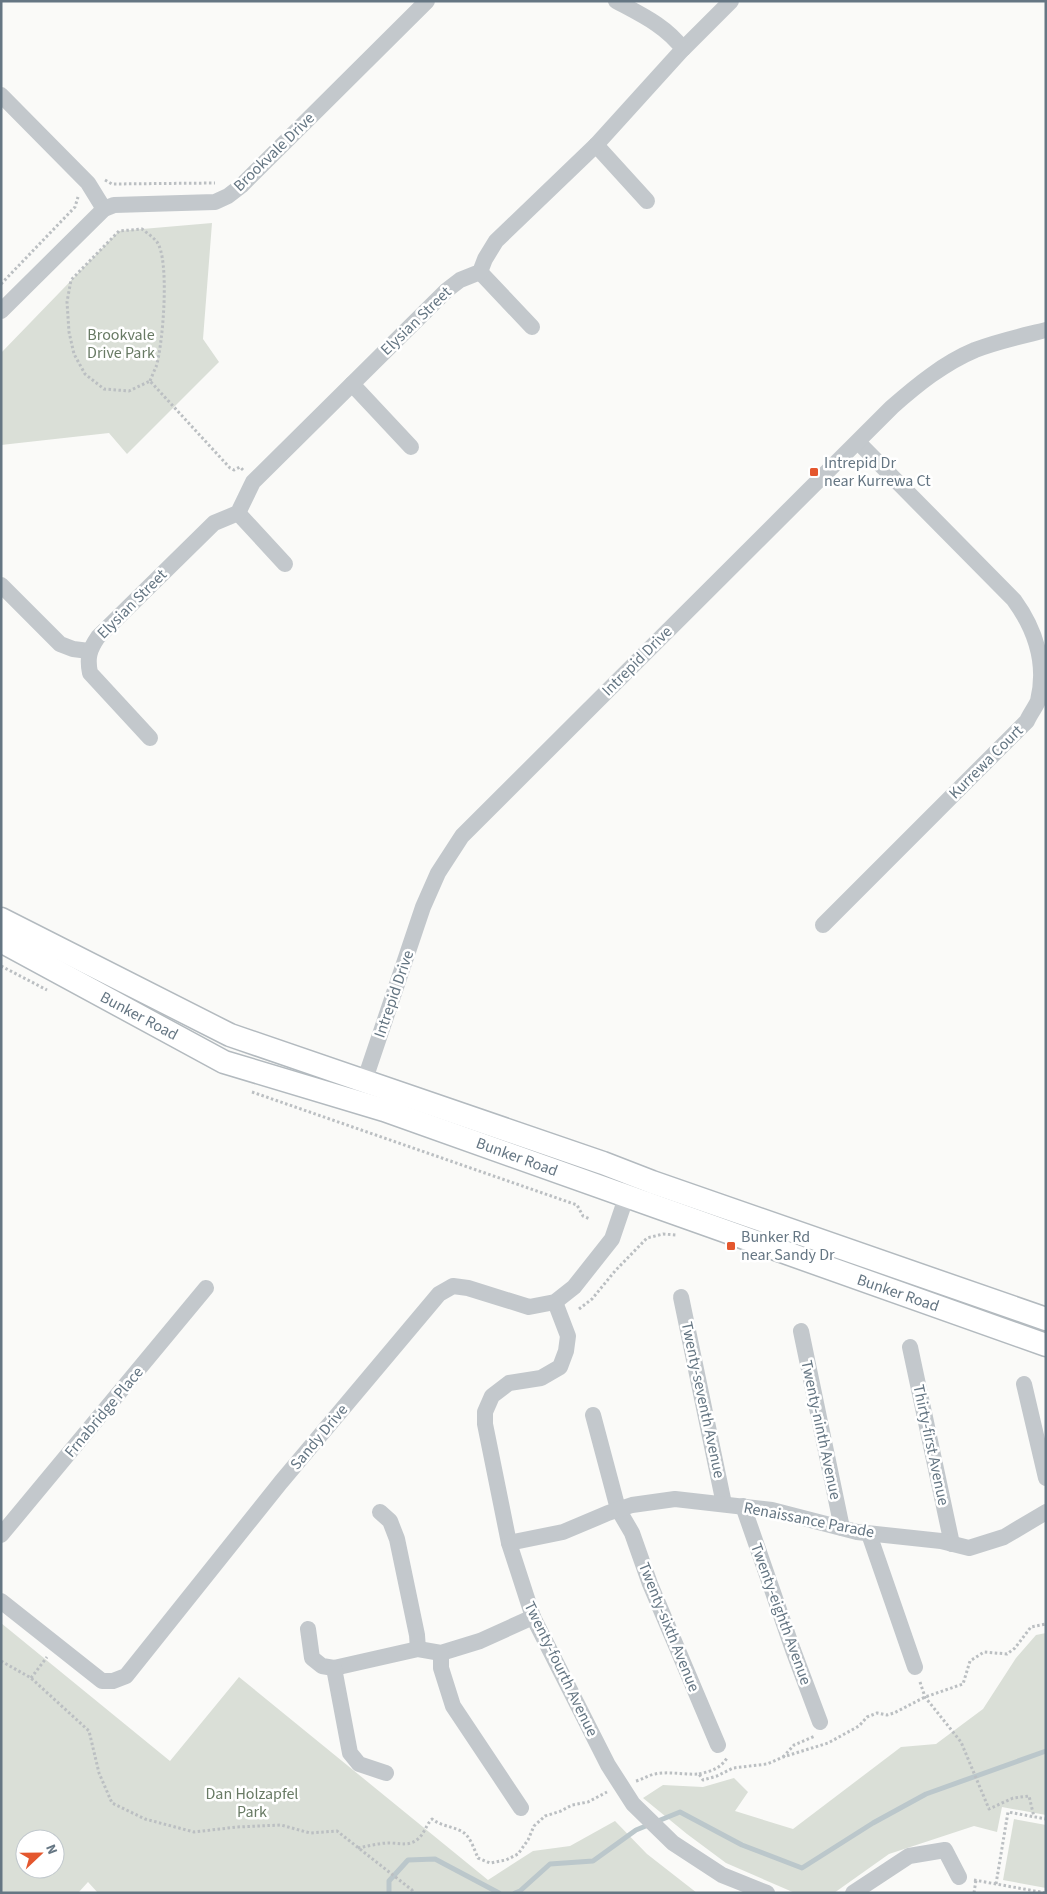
<svg xmlns="http://www.w3.org/2000/svg" width="1047" height="1894" font-family="'Source Sans 3',sans-serif">
<rect width="100%" height="100%" fill="#fafaf8"/>
<g fill="#dadfd7" fill-rule="evenodd">
<polygon points="212,223 203,339 219,362 127,454 109,433 1,445 1,353 119,231"/>
<path d="M1,1623L170,1761L239,1677L488,1880L533,1851L570,1846L615,1821L647,1854L697,1893H98L88,1882L78,1893H1ZM25,1839H55V1869H25Z"/>
<polygon points="1046,1633 1046,1815 1002,1807 997,1832 974,1826 889,1854 834,1893 795,1893 726,1863 687,1834 643,1798 663,1785 703,1787 734,1778 748,1792 735,1811 793,1829 901,1747 936,1744 983,1709 1016,1658 1036,1635"/>
<polygon points="1014,1819 1046,1825 1046,1888 1003,1880"/>
</g>
<g fill="none" stroke-linecap="round" stroke-linejoin="round">
<g stroke="#bbc7cb" stroke-width="5">
<polyline points="389,1893 389,1881 408,1860 435,1859 499,1893"/>
<polyline points="515,1893 520,1891 550,1864 593,1861 636,1830 680,1812 742,1845 802,1868 873,1823 926,1794 1046,1751"/>
</g>
<g stroke="#b3babf" stroke-width="25">
<g id="secondary">
<polyline points="1,919 230,1035 603,1163 652,1182 1046,1319"/>
<polyline points="1,941 224,1062 384,1110 1046,1345"/>
</g>
</g>
<g stroke="#bbbfc2" stroke-width="3" stroke-dasharray="2.5 2.5" stroke-linecap="butt">
<polyline points="105,180 112,184 215,183"/>
<polyline points="1,284 75,207 78,197"/>
<path d="M150,381C152,376 154,371 156,367C163,345 170,260 157,242C153,237 147,233 142,229L119,231L71,280L67,302L69,332L74,354L85,374L104,389L129,391L150,381L230,468L234,470L240,467L243,470"/>
<polyline points="1,966 47,990"/>
<polyline points="252,1092 577,1205 583,1216 590,1219"/>
<polyline points="579,1309 592,1299 615,1271 647,1238 663,1234 676,1235"/>
<polyline points="1,1661 31,1678 89,1731 99,1773 112,1803 145,1819 194,1832 237,1827 281,1825 310,1833 337,1831 412,1890 413,1893"/>
<polyline points="31,1678 47,1657"/>
<polyline points="920,1682 925,1697 961,1742 989,1809 1013,1798 1029,1796 1034,1817"/>
<polyline points="783,1757 794,1745 815,1736"/>
<path d="M699,1774C711,1771 720,1769 727,1758"/>
<path d="M636,1781C643,1779 649,1775 655,1774C669,1771 684,1775 699,1774L703,1780L717,1776L733,1768L767,1764L783,1757L828,1743L859,1726L867,1717L877,1713L887,1715L894,1713L925,1697L963,1684L970,1661L984,1652L1007,1654L1015,1648L1031,1627L1046,1624"/>
<path d="M358,1848C368,1846 379,1843 389,1843C400,1843 410,1847 419,1838C425,1832 426,1825 432,1819C441,1826 451,1826 461,1831C470,1835 474,1849 478,1858L490,1863L506,1860L518,1854L528,1840L534,1826L545,1816L561,1811L572,1805L588,1802L607,1792"/>
<polyline points="974,1880 1046,1893"/>
<polyline points="996,1884 1008,1812 1046,1819"/>
<polyline points="974,1893 976,1880"/>
</g>
<g stroke="#c3c8cc" stroke-width="16">
<polyline points="683,49 731,1"/>
<polyline points="1,95 88,183 104,209"/>
<polyline points="596,145 647,201"/>
<polyline points="480,272 532,327"/>
<polyline points="1,311 104,209 114,205 215,202 228,196 241,186 427,1"/>
<polyline points="352,384 411,447"/>
<polyline points="238,513 285,564"/>
<polyline points="1,585 60,644 73,649 89,651"/>
<path d="M150,738L90,673C87,658 89,650 98,637L214,523L238,513L253,482L447,290L460,280L480,272L485,259L496,241L596,145L683,49C666,26 642,15 616,1"/>
<path d="M823,925L1027,721C1030,714 1035,708 1038,701C1047,664 1035,629 1014,600L858,442"/>
<path d="M361,1091L423,907L438,873L462,836L892,407C917,385 944,363 975,350C998,341 1022,336 1046,330"/>
<polyline points="681,1297 724,1504"/>
<polyline points="555,1302 568,1336 566,1351 560,1367 541,1378 509,1383 492,1396 485,1412 485,1424 509,1543 533,1617 608,1765 633,1804 673,1843 722,1875 767,1893"/>
<polyline points="801,1331 842,1528"/>
<polyline points="910,1347 952,1544"/>
<polyline points="1024,1384 1046,1478"/>
<polyline points="593,1415 618,1509 632,1533 650,1584 718,1745"/>
<polyline points="743,1506 793,1650 820,1722"/>
<polyline points="380,1512 390,1521 397,1539 417,1635 418,1649"/>
<polyline points="869,1534 915,1667"/>
<polyline points="1,1535 206,1288"/>
<polyline points="509,1543 563,1532 608,1513 632,1505 675,1499 772,1510 857,1532 941,1541 969,1548 1004,1537 1046,1512"/>
<polyline points="1,1601 102,1681 113,1681 126,1676 281,1482 439,1294 453,1286 468,1288 529,1307 555,1302 574,1287 612,1239 630,1186"/>
<polyline points="308,1629 312,1658 322,1666 334,1668 418,1649 441,1653 480,1641 533,1617"/>
<polyline points="441,1653 441,1668 453,1706 521,1808"/>
<polyline points="334,1668 350,1753 359,1764 386,1773"/>
<polyline points="853,1893 909,1856 945,1850 959,1877"/>
</g>
<use href="#secondary" stroke="#fff" stroke-width="22"/>
</g>
<g fill="#e4572e" stroke="#fff" stroke-width="2">
<rect x="809" y="467" width="10" height="10" rx="2.5"/>
<rect x="726" y="1241" width="10" height="10" rx="2.5"/>
</g>
<g text-anchor="middle" dominant-baseline="central" stroke-width="5" stroke-linejoin="round" paint-order="stroke">
<g font-size="16" fill="#657683" stroke="#fff">
<text transform="translate(274 152) rotate(-44)">Brookvale Drive</text>
<text transform="translate(416 321) rotate(-44)">Elysian Street</text>
<text transform="translate(132 604) rotate(-45)">Elysian Street</text>
<text transform="translate(637 661) rotate(-45)">Intrepid Drive</text>
<text transform="translate(986 762) rotate(-45)">Kurrewa Court</text>
<text transform="translate(394 994) rotate(-71)">Intrepid Drive</text>
<text transform="translate(139 1016) rotate(28)">Bunker Road</text>
<text transform="translate(517 1157) rotate(20)">Bunker Road</text>
<text transform="translate(898 1293) rotate(19)">Bunker Road</text>
<text transform="translate(703 1400) rotate(78)">Twenty-seventh Avenue</text>
<text transform="translate(104 1412) rotate(-50)">Frnabridge Place</text>
<text transform="translate(821 1430) rotate(78)">Twenty-ninth Avenue</text>
<text transform="translate(319 1437) rotate(-50)">Sandy Drive</text>
<text transform="translate(931 1445) rotate(78)">Thirty-first Avenue</text>
<text transform="translate(809 1520) rotate(11)">Renaissance Parade</text>
<text transform="translate(781 1614) rotate(70)">Twenty-eighth Avenue</text>
<text transform="translate(669 1627) rotate(68)">Twenty-sixth Avenue</text>
<text transform="translate(561 1669) rotate(64)">Twenty-fourth Avenue</text>
</g>
<g font-size="16" fill="#687a64" stroke="#fff">
<text x="121" y="335">Brookvale<tspan x="121" dy="18">Drive Park</tspan></text>
<text x="252" y="1794">Dan Holzapfel<tspan x="252" dy="18">Park</tspan></text>
</g>
<g font-size="16" fill="#657683" stroke="#fff" text-anchor="start">
<text x="824" y="463">Intrepid Dr<tspan x="824" dy="18">near Kurrewa Ct</tspan></text>
<text x="741" y="1237">Bunker Rd<tspan x="741" dy="18">near Sandy Dr</tspan></text>
</g>
</g>
<rect width="1047" height="1894" fill="none" stroke="#657683" stroke-width="5"/>
<g transform="translate(40 1854) rotate(68)"><circle r="24" fill="#ffffff" stroke="#c1c8cd"/>
<path d="M0-4L9 19L0 12L-9 19Z" fill="#e4572e"/>
<text y="-8" font-size="14" font-weight="bold" text-anchor="middle" fill="#657683">N</text>
</g>
</svg>
